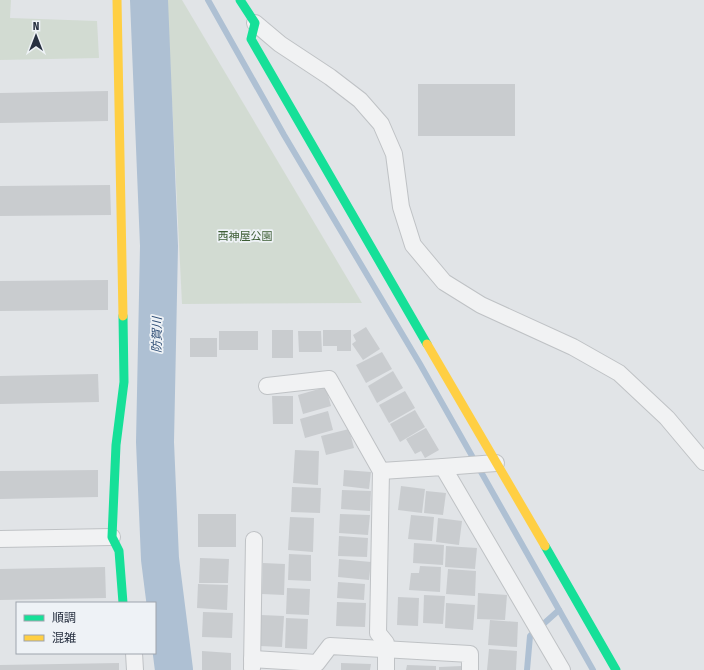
<svg xmlns="http://www.w3.org/2000/svg" width="704" height="670" font-family="'Fira Sans Condensed','Noto Sans JP',sans-serif">
<rect width="100%" height="100%" fill="#e1e4e7"/>
<g fill="#d2dbd2">
<polygon points="0,0 11,0 10,18 97,21 99,58 0,60"/>
<polygon points="167,0 182,0 362,303 182,304"/>
</g>
<g fill="none" stroke-linecap="round" stroke-linejoin="round">
<g stroke="#aec0d3" stroke-width="6">
<polyline points="208,0 284,135 420,364 593,670"/>
<polyline points="527,670 530,636 559,610"/>
</g>
<polyline stroke="#aec0d3" stroke-width="38" points="149,0 159,246 155,442 160,559 174,670"/>
</g>
<g fill="#c9cccf">
<rect x="418" y="84" width="97" height="52"/>
<polygon points="108,91 108,121 0,123 0,93"/>
<polygon points="110,185 111,215 0,216 0,186"/>
<polygon points="108,280 108,310 0,311 0,281"/>
<polygon points="366,327 380,349 363,360 352,344 356,341 353,335"/>
<rect x="272" y="330" width="21" height="28"/>
<polygon points="323,330 351,330 351,351 337,351 337,346 323,346"/>
<rect x="219" y="331" width="39" height="19"/>
<polygon points="298,331 321,331 322,352 299,352"/>
<rect x="190" y="338" width="27" height="19"/>
<polygon points="382,352 392,369 366,383 356,365"/>
<polygon points="393,371 403,388 377,403 368,386"/>
<polygon points="98,374 99,402 0,404 0,376"/>
<polygon points="326,387 331,406 303,414 298,395"/>
<polygon points="405,391 415,408 389,423 379,405"/>
<polygon points="272,396 293,396 293,424 273,424"/>
<polygon points="415,410 425,427 400,442 390,424"/>
<polygon points="328,411 333,430 305,438 300,419"/>
<polygon points="426,428 439,450 425,458 421,451 415,454 406,439"/>
<polygon points="349,429 354,448 326,455 321,436"/>
<polygon points="295,450 319,451 318,485 293,483"/>
<polygon points="98,470 98,497 0,499 0,471"/>
<polygon points="344,470 371,472 369,489 343,486"/>
<polygon points="401,486 425,489 422,513 398,510"/>
<polygon points="292,487 321,488 320,513 291,512"/>
<polygon points="342,490 371,491 370,511 341,509"/>
<polygon points="426,491 446,493 443,515 424,513"/>
<rect x="198" y="514" width="38" height="33"/>
<polygon points="340,514 370,515 368,535 339,533"/>
<polygon points="411,515 434,517 432,541 408,539"/>
<polygon points="290,517 314,518 313,552 288,550"/>
<polygon points="438,518 462,521 459,545 436,542"/>
<polygon points="339,536 368,538 367,557 338,556"/>
<polygon points="414,543 444,545 443,565 413,563"/>
<polygon points="446,546 477,548 475,569 445,567"/>
<polygon points="289,554 311,555 311,581 288,580"/>
<polygon points="200,558 229,559 228,583 199,583"/>
<polygon points="339,559 371,562 369,580 338,577"/>
<polygon points="263,563 285,564 284,595 262,594"/>
<polygon points="420,566 441,567 440,592 409,590 411,573 419,573"/>
<polygon points="105,567 106,598 0,600 0,569"/>
<polygon points="448,569 476,571 475,596 446,594"/>
<polygon points="338,582 365,584 364,600 337,598"/>
<polygon points="198,584 228,585 227,610 197,608"/>
<polygon points="287,588 310,589 309,615 286,614"/>
<polygon points="478,593 507,595 505,620 477,619"/>
<polygon points="424,595 445,596 443,624 423,623"/>
<polygon points="398,597 419,598 418,626 397,625"/>
<polygon points="337,602 366,603 365,627 336,626"/>
<polygon points="446,603 475,605 473,630 445,628"/>
<polygon points="203,612 233,613 232,638 202,637"/>
<polygon points="261,615 284,616 282,647 260,646"/>
<polygon points="286,618 308,619 307,649 285,648"/>
<polygon points="490,620 518,622 517,647 488,645"/>
<polygon points="489,649 517,651 516,670 487,670"/>
<polygon points="202,651 231,653 231,670 202,670"/>
<polygon points="119,663 119,670 0,670 0,665"/>
<polygon points="341,663 371,664 370,670 341,670"/>
<polygon points="407,665 436,666 436,670 406,670"/>
<polygon points="462,666 463,670 439,670 439,667"/>
</g>
<g fill="none" stroke-linecap="round" stroke-linejoin="round">
<g stroke="#bfc2c5" stroke-width="18">
<g id="street">
<polyline points="255,23 280,44 330,77 360,100 381,124 394,154 401,207 413,245 444,282 481,305 573,347 619,373 667,418 704,462"/>
<polyline points="267,386 329,379 381,471 378,633 386,643 386,670"/>
<polyline points="443,467 496,463"/>
<polyline points="381,471 443,467 562,670"/>
<polyline points="0,539 112,537"/>
<polyline points="134,653 135,670"/>
<polyline points="252,659 317,663 330,646 470,654 470,670"/>
<polyline points="252,668 254,540"/>
</g>
</g>
<use href="#street" stroke="#f1f2f3" stroke-width="16"/>
<g stroke="#16e098" stroke-width="9">
<polyline points="240,0 255,23 251,39 427,344"/>
<polyline points="545,546 616,670"/>
<polyline points="123,603 119,551 112,537 116,445 124,382 123,316"/>
</g>
<g stroke="#ffcf43" stroke-width="9">
<polyline points="117,0 123,316"/>
<polyline points="427,344 545,546"/>
</g>
</g>
<g text-anchor="middle" dominant-baseline="central" stroke-width="3.5" stroke-linejoin="round" paint-order="stroke">
<g font-size="11" fill="#3c5d34" stroke="#eef2f6">
<text x="245" y="236">西神屋公園</text>
</g>
<g font-size="12" font-style="italic" fill="#304f76" stroke="#eef2f6">
<text transform="translate(157 335) rotate(-89)">防賀川</text>
</g>
</g>
<rect x="16" y="602" width="140" height="52" fill="#eef2f6" stroke="#9ea4ad"/>
<rect x="24" y="615" width="20" height="6" fill="#16e098" stroke="#9ea4ad"/>
<text x="52" y="622" font-size="12" fill="#273040">順調</text>
<rect x="24" y="635" width="20" height="6" fill="#ffcf43" stroke="#9ea4ad"/>
<text x="52" y="642" font-size="12" fill="#273040">混雑</text>
<g transform="translate(36 36)" stroke="#eef2f6" stroke-width="3" paint-order="stroke">
<path d="M0-3L7 15L0 10L-7 15Z" fill="#273040"/>
<text y="-6" font-size="11" font-weight="bold" text-anchor="middle" fill="#273040">N</text>
</g>
</svg>
